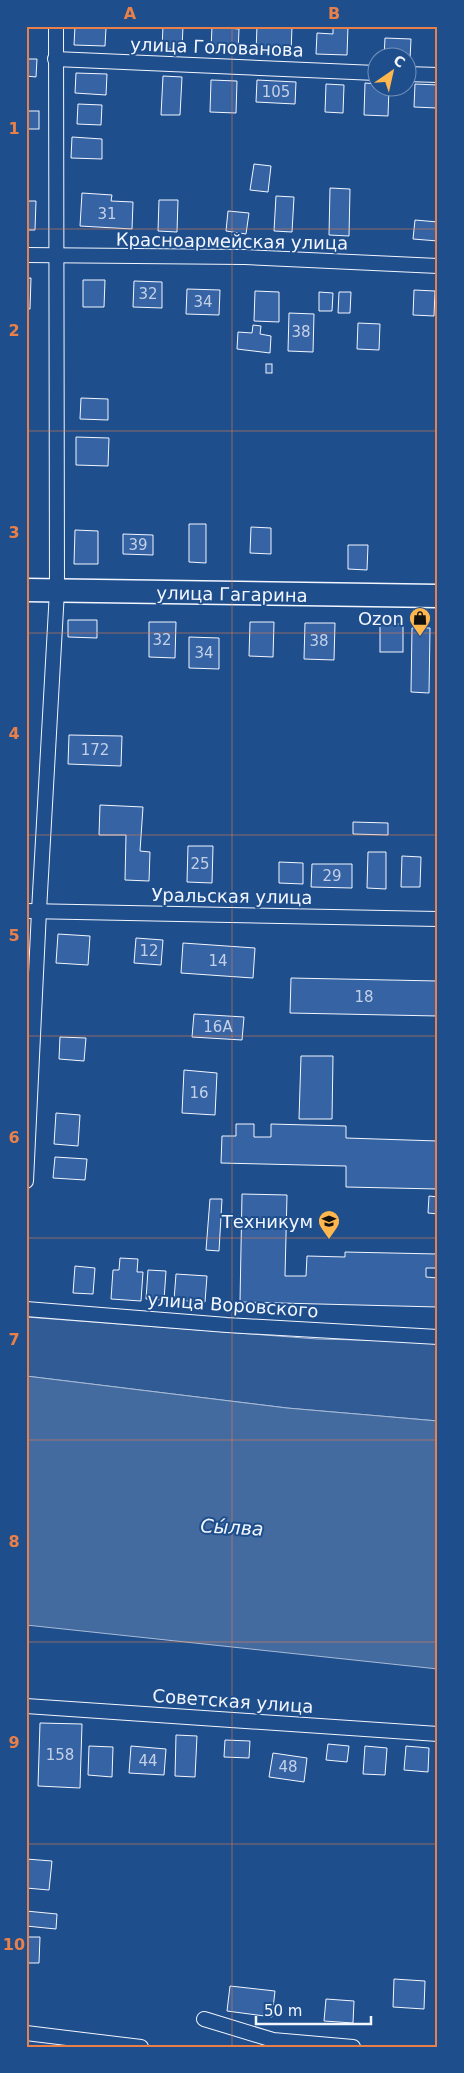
<svg xmlns="http://www.w3.org/2000/svg" width="464" height="2073" font-family="'DejaVu Sans',sans-serif">
<rect width="100%" height="100%" fill="#1f4e8c"/>
<polygon fill="#305b95" stroke="#a8bbd7" points="26,1317 317,1339 438,1342 438,1421 287,1408 26,1376"/>
<polygon fill="#446ba0" stroke="#a8bbd7" points="26,1376 287,1408 438,1421 438,1669 26,1625"/>
<g fill="#3563a3" stroke="#f2f6ff">
<polygon points="75,26 106,28 105,46 74,45"/>
<polygon points="163,26 183,26 182,49 162,48"/>
<polygon points="212,26 226,26 226,28 239,29 238,52 211,50"/>
<polygon points="257,26 292,26 291,54 256,52"/>
<polygon points="333,26 348,26 347,55 316,54 317,33 333,34"/>
<polygon points="385,38 411,39 410,60 406,60 406,58 384,58"/>
<polygon points="26,59 37,59 36,77 26,76"/>
<polygon points="76,73 107,74 106,95 75,93"/>
<polygon points="163,76 182,77 180,115 161,115"/>
<polygon points="211,80 237,81 236,113 210,112"/>
<polygon points="257,80 296,82 295,104 256,102"/>
<polygon points="365,83 376,84 376,88 389,88 388,116 364,115"/>
<polygon points="326,84 344,85 343,113 325,112"/>
<polygon points="415,84 438,85 437,108 414,107"/>
<polygon points="78,104 102,105 101,125 77,124"/>
<rect x="26" y="111" width="13" height="18"/>
<polygon points="72,137 102,139 102,159 71,158"/>
<polygon points="254,164 271,166 268,192 250,190"/>
<polygon points="330,188 350,189 349,236 329,235"/>
<polygon points="82,193 112,195 111,201 133,202 132,229 80,226"/>
<polygon points="276,196 294,197 292,232 274,231"/>
<polygon points="159,200 178,200 177,232 158,231"/>
<polygon points="26,201 36,201 35,230 26,230"/>
<polygon points="228,211 249,213 246,234 226,231"/>
<polygon points="415,220 438,222 438,241 413,239"/>
<polygon points="26,278 31,278 30,309 26,309"/>
<polygon points="83,280 105,280 104,307 83,307"/>
<polygon points="134,281 162,282 162,308 133,307"/>
<polygon points="187,289 220,290 219,315 186,314"/>
<polygon points="414,290 435,291 434,316 413,315"/>
<polygon points="255,291 279,292 279,322 254,321"/>
<polygon points="319,292 333,293 332,311 319,311"/>
<polygon points="339,292 351,292 350,313 338,313"/>
<polygon points="289,313 314,314 313,352 288,351"/>
<polygon points="358,323 380,324 379,350 357,349"/>
<polygon points="253,325 261,326 260,334 271,336 270,353 237,349 238,332 252,333"/>
<rect x="266" y="364" width="6" height="9"/>
<polygon points="81,398 108,399 108,420 80,419"/>
<polygon points="76,437 109,438 108,466 76,465"/>
<polygon points="189,524 206,524 206,563 189,562"/>
<polygon points="251,527 271,528 271,554 250,553"/>
<polygon points="75,530 98,531 98,564 74,564"/>
<polygon points="123,534 153,535 153,555 123,554"/>
<polygon points="348,545 368,545 367,570 348,569"/>
<polygon points="68,620 97,620 97,638 68,637"/>
<polygon points="149,622 176,622 175,658 149,657"/>
<polygon points="250,622 274,622 273,657 249,656"/>
<polygon points="305,623 335,623 334,660 304,659"/>
<rect x="380" y="624" width="23" height="28"/>
<polygon points="412,628 430,628 429,693 411,692"/>
<polygon points="189,637 219,638 219,669 189,668"/>
<polygon points="69,735 122,736 121,766 68,764"/>
<polygon points="100,805 143,807 140,851 150,852 149,881 125,880 126,835 99,835"/>
<polygon points="353,822 388,823 388,835 353,834"/>
<polygon points="188,846 213,846 212,883 187,882"/>
<polygon points="368,852 386,852 386,889 367,888"/>
<polygon points="402,856 421,857 420,887 401,887"/>
<polygon points="279,862 303,863 303,884 279,883"/>
<polygon points="312,864 352,864 352,888 311,887"/>
<polygon points="58,934 90,936 88,965 56,963"/>
<polygon points="136,938 163,940 161,965 134,963"/>
<polygon points="183,943 255,948 253,978 181,973"/>
<polygon points="291,978 438,981 438,1016 290,1013"/>
<polygon points="194,1014 244,1017 242,1040 192,1037"/>
<polygon points="60,1037 86,1038 84,1061 59,1059"/>
<polygon points="301,1056 333,1056 332,1119 299,1119"/>
<polygon points="184,1070 217,1073 215,1115 182,1113"/>
<polygon points="56,1113 80,1115 78,1146 54,1144"/>
<polygon points="236,1124 254,1124 254,1137 271,1137 271,1124 346,1126 346,1138 438,1141 438,1189 346,1187 346,1166 221,1163 222,1136 236,1136"/>
<polygon points="55,1157 87,1159 85,1180 53,1178"/>
<polygon points="242,1194 287,1195 285,1276 306,1276 307,1256 345,1257 345,1252 437,1254 437,1268 426,1268 426,1277 438,1278 438,1307 240,1302"/>
<polygon points="429,1196 438,1197 438,1214 428,1213"/>
<polygon points="210,1199 222,1199 219,1251 206,1250"/>
<polygon points="120,1258 138,1259 137,1272 143,1272 141,1301 111,1299 113,1270 119,1270"/>
<polygon points="75,1266 95,1268 93,1294 73,1293"/>
<polygon points="148,1270 166,1271 164,1300 146,1299"/>
<polygon points="176,1274 207,1276 205,1302 174,1300"/>
<polygon points="40,1723 82,1724 80,1788 38,1786"/>
<polygon points="176,1735 197,1736 195,1777 175,1776"/>
<polygon points="225,1740 250,1741 249,1758 224,1757"/>
<polygon points="328,1744 349,1746 347,1762 326,1760"/>
<polygon points="89,1746 113,1747 112,1777 88,1775"/>
<polygon points="131,1746 166,1749 164,1775 129,1773"/>
<polygon points="365,1746 387,1748 385,1775 363,1774"/>
<polygon points="406,1746 429,1748 428,1772 404,1770"/>
<polygon points="273,1753 307,1758 304,1782 269,1777"/>
<polygon points="26,1859 52,1861 49,1890 26,1888"/>
<polygon points="26,1911 57,1914 56,1929 26,1926"/>
<polygon points="26,1937 40,1937 39,1963 26,1963"/>
<polygon points="394,1979 425,1981 424,2009 393,2007"/>
<polygon points="230,1986 275,1991 272,2017 227,2011"/>
<polygon points="326,1999 354,2001 353,2023 324,2021"/>
</g>
<g fill="none" stroke-linecap="round" stroke-linejoin="round">
<g stroke="#f2f6ff" stroke-width="16">
<g id="minor">
<polyline points="55,59 376,73"/>
<polyline points="406,74 438,75"/>
<polyline points="26,255 245,257 438,266"/>
<polyline points="26,911 438,919"/>
<polyline points="26,1181 39,911 57,591 56,26"/>
<polyline points="26,1309 227,1325 438,1337"/>
<polyline points="26,1706 438,1734"/>
<polyline points="204,2019 273,2040 353,2047"/>
<polyline points="26,2033 141,2047"/>
</g>
</g>
<g stroke="#f2f6ff" stroke-width="25">
<polyline id="primary" points="26,590 438,596"/>
</g>
<use href="#minor" stroke="#1f4e8c" stroke-width="14"/>
<use href="#primary" stroke="#1f4e8c" stroke-width="22"/>
</g>
<path fill="none" stroke="#ea8049" stroke-width="1" stroke-opacity="0.55" d="M232,26V2047M26,229H438M26,431H438M26,633H438M26,835H438M26,1036H438M26,1238H438M26,1440H438M26,1642H438M26,1844H438"/>
<defs>
<g id="shop-pin" transform="scale(1.125)"><path d="M0 17L-7.5 6A9.5 9.5 0 1 1 7.5 6Z" fill="#ffb74d" stroke="#1f4e8c"/><path d="M-5-2.5h2.3a2.7 3.5 0 0 1 5.4 0H5L5.5 6h-11ZM-1.5-2.5h3a1.5 2.3 0 0 0-3 0Z" fill="#111"/></g>
<g id="university-pin" transform="scale(1.125)"><path d="M0 17L-7.5 6A9.5 9.5 0 1 1 7.5 6Z" fill="#ffb74d" stroke="#1f4e8c"/><path d="M0-5L7-2L0 1L-7-2ZM-4 1L0 2.5L4 1V4Q0 6-4 4Z" fill="#111"/></g>
</defs>
<g fill-rule="evenodd">
<use href="#shop-pin" x="420" y="618"/>
<use href="#university-pin" x="329" y="1221"/>
</g>
<g text-anchor="middle" dominant-baseline="central" stroke-width="4" stroke-linejoin="round" paint-order="stroke">
<g font-size="15" fill="#c3d1e8">
<text x="276" y="92">105</text>
<text x="107" y="214">31</text>
<text x="148" y="294">32</text>
<text x="203" y="302">34</text>
<text x="301" y="332">38</text>
<text x="138" y="545">39</text>
<text x="162" y="640">32</text>
<text x="319" y="641">38</text>
<text x="204" y="653">34</text>
<text x="95" y="750">172</text>
<text x="200" y="864">25</text>
<text x="332" y="876">29</text>
<text x="149" y="951">12</text>
<text x="218" y="961">14</text>
<text x="364" y="997">18</text>
<text x="218" y="1027">16А</text>
<text x="199" y="1093">16</text>
<text x="60" y="1755">158</text>
<text x="148" y="1761">44</text>
<text x="288" y="1767">48</text>
</g>
<g font-size="18" fill="#f2f6ff" stroke="#1f4e8c">
<text transform="translate(217 47) rotate(2)">улица Голованова</text>
<text transform="translate(232 241) rotate(1)">Красноармейская улица</text>
<text transform="translate(232 594) rotate(1)">улица Гагарина</text>
<text transform="translate(232 896) rotate(1)">Уральская улица</text>
<text transform="translate(233 1305) rotate(4)">улица Воровского</text>
<text transform="translate(233 1701) rotate(4)">Советская улица</text>
</g>
<g font-size="18" fill="#f2f6ff" stroke="#1f4e8c" text-anchor="end">
<text x="404" y="618">Ozon</text>
<text x="313" y="1221">Техникум</text>
</g>
<g font-size="19" font-style="italic" fill="#f2f6ff" stroke="#1f4e8c">
<text transform="translate(232 1527) rotate(3)">Сы́лва</text>
</g>
</g>
<rect width="464" height="2073" fill="none" stroke="#1f4e8c" stroke-width="55"/>
<g transform="translate(392 72) rotate(34)"><circle r="24" fill="#1f4e8c" stroke="#7391ba"/>
<path d="M0-4L9 19L0 12L-9 19Z" fill="#ffb74d"/>
<text y="-8" font-size="14" font-weight="bold" text-anchor="middle" fill="#f2f6ff">С</text>
</g>
<path d="M256 2016v8h115v-8" fill="none" stroke="#f2f6ff" stroke-width="2.5"/>
<text x="264" y="2016" font-size="15" fill="#f2f6ff" stroke="#1f4e8c" stroke-width="4" paint-order="stroke">50 m</text>
<rect x="28" y="28" width="408" height="2018" fill="none" stroke="#ea8049" stroke-width="2"/>
<g font-size="16" text-anchor="middle" font-weight="bold" fill="#ea8049">
<text x="130" y="19">A</text>
<text x="334" y="19">B</text>
<text x="14" y="134">1</text>
<text x="14" y="336">2</text>
<text x="14" y="538">3</text>
<text x="14" y="739">4</text>
<text x="14" y="941">5</text>
<text x="14" y="1143">6</text>
<text x="14" y="1345">7</text>
<text x="14" y="1547">8</text>
<text x="14" y="1748">9</text>
<text x="14" y="1950">10</text>
</g>
</svg>
